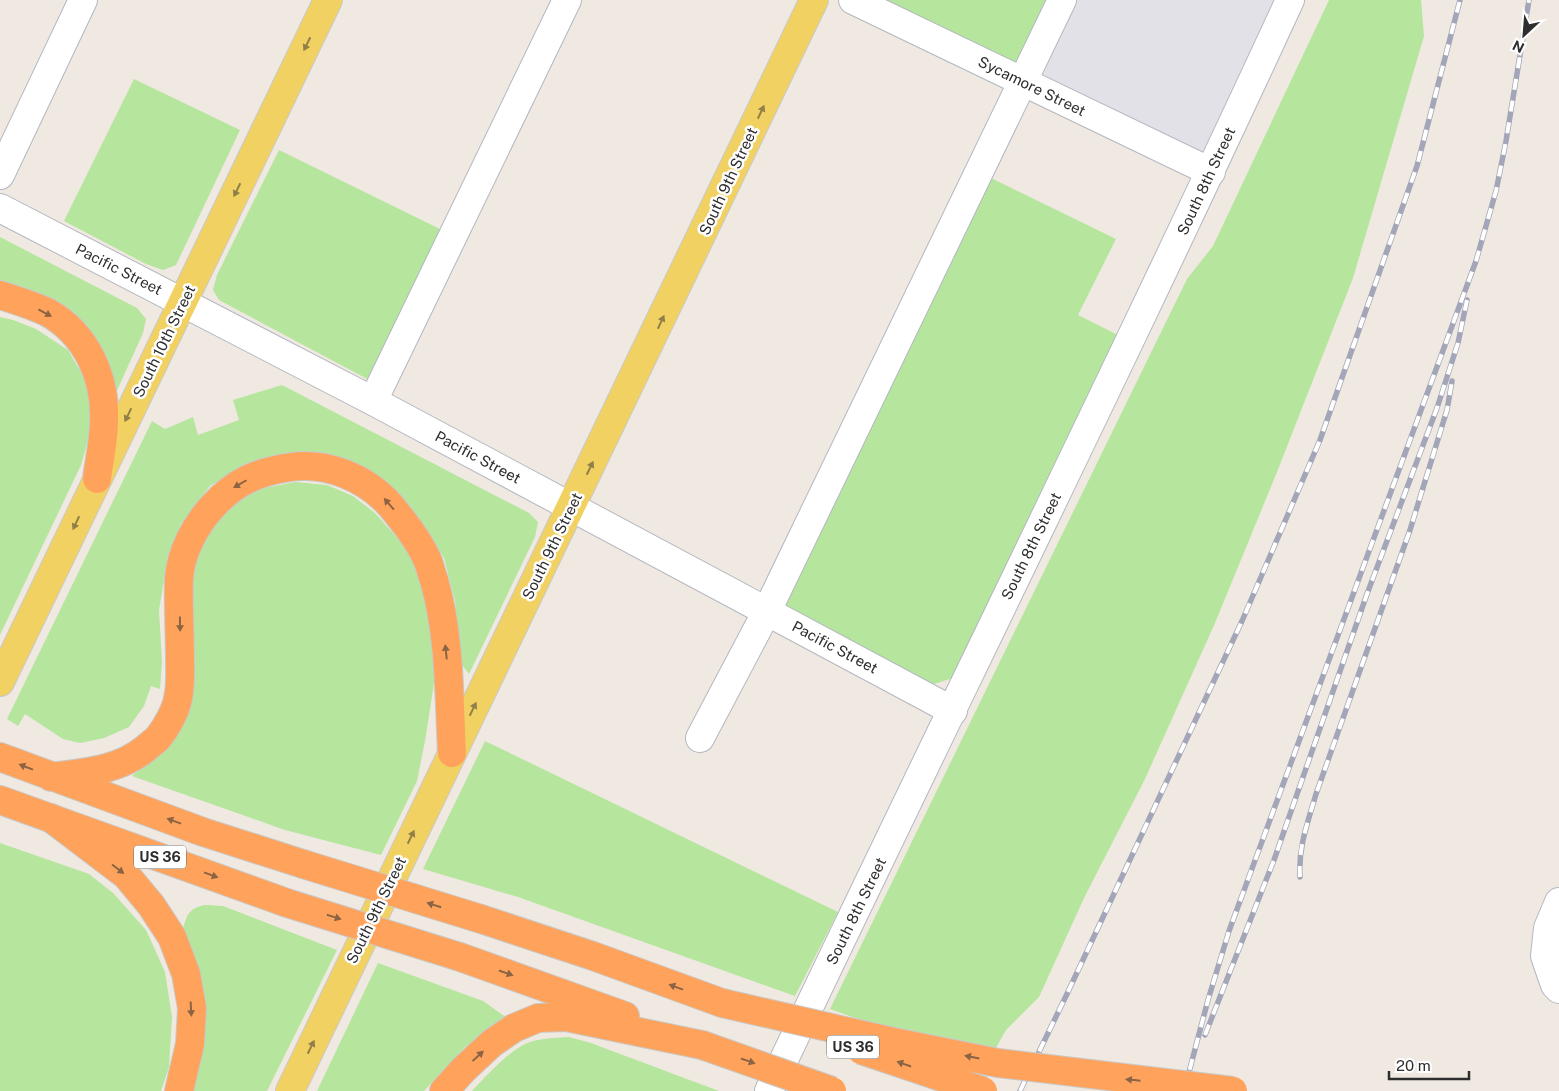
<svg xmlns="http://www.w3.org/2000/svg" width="1559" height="1091" font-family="'Public Sans',sans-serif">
<rect width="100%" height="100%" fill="#efe9e1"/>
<polygon fill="#e3e1e8" points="1071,0 1280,0 1209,152 1201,154 1036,74"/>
<g fill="#b6e59e">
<polygon points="881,0 1052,0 1020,67"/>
<polygon points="1329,0 1421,0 1424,36 1353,278 1277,472 1215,623 1145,779 1084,898 1039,997 1006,1030 989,1060 900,1034 830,1009 1187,279 1213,246"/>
<polygon points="134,79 240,130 176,265 163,270 146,264 64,221"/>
<polygon points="279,150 446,232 371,381 219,300 213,290 217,275"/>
<polygon points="989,177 1116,239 1078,315 1120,336 953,678 934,684 915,678 781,604"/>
<polygon points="0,237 137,308 146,319 143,333 115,395 101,350 0,285"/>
<polygon points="0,317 13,320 36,329 68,350 83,376 91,403 90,434 81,465 0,635"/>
<polygon points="282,385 529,513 538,522 535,537 469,674 461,664 455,601 444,558 408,503 364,472 286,455 248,463 210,486 181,524 168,556 159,610 162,662 160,689 151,686 144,706 129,727 104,738 80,743 63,739 25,714 18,726 7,719 152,421 165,429 193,417 198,435 239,420 233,400"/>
<polygon points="295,482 327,485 353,496 375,513 401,542 417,567 431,607 435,677 425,741 417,781 381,855 285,830 132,776 160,752 188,687 193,632 191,581 196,555 209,528 235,503 259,489"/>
<polygon points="485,741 838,912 795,996 518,897 423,869"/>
<polygon points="0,843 89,874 113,893 146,930 165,972 172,1017 169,1067 161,1091 0,1091"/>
<path d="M206,905L223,906L337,950L267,1091H191L182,932C187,916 187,908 206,905Z"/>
<polygon points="378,963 483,1001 507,1018 465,1047 424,1091 317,1091"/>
<path d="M569,1037L591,1043L719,1091H472C485,1077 508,1052 525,1044C538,1038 555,1038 569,1037Z"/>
</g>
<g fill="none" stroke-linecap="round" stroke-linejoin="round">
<g stroke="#b4b7c1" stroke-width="30">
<g id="minor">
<polyline points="853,0 1211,172"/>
<polyline points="0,175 83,0"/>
<polyline points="0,208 373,401 953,711"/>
<polyline points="373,401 567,0"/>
<polyline points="700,738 767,611 1062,0"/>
<polyline points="1559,902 1548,928 1545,956 1555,985 1559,989"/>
<path d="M769,1091C942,727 1121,366 1290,0"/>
</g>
</g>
<g stroke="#c9c9c9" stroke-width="30">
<g id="major">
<polyline points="0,682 328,0"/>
<path d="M290,1091C464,727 641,364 814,0"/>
</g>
</g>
<g stroke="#c9c9c9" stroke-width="30">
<g id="highway">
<path d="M0,295C16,300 32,305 47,312C87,334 106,378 104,422C104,441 99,461 97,479"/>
<polyline points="0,757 203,832 303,864"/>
<path d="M51,777C86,772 117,771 145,749C149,745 154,742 158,738C166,728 176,711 178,698C181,686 180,672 180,661C180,633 178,605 179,578C181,552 195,526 212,507C235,482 256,472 291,467C328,462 366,478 391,506C404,522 417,538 426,557C430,564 431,573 434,580C450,636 449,695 452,753"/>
<polyline points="0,800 287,903"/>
<polyline points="51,818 126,875 151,905 172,937 186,974 192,1008 190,1044 179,1091"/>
<polyline points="481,919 593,956 722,1003"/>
<polyline points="460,957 625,1016"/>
<polyline points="444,1091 464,1069 492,1043 514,1028 538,1018 566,1017 702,1045"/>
</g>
</g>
<use href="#minor" stroke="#fff" stroke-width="28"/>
<use href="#major" stroke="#f2d163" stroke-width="28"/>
<use href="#highway" stroke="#ffa35c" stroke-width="28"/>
<g stroke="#a3a6b8" stroke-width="5.5">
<g id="rail">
<path d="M1300,877C1298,847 1308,822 1316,794L1410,530L1447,410L1452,381"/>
<polyline points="1205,1035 1274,860 1367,594 1437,408 1458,343 1467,300"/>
<polyline points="1020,1091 1066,996 1242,621 1320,440 1417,166 1460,0"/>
<polyline points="1184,1091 1208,1000 1229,931 1476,261 1496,191 1506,141 1529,0"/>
</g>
</g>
<use href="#rail" stroke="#fff" stroke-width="4" stroke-dasharray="11" stroke-linecap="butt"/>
<g stroke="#c9c9c9" stroke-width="30" stroke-linecap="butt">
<g id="highway-bridge">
<polyline points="303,864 481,919"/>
<polyline points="287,903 460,957"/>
<polyline points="722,1003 889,1041 998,1063 1233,1091"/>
<polyline points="702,1045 832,1091"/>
<polyline points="861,1050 983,1091"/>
</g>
</g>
<use href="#highway-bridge" stroke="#ffa35c" stroke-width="28"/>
</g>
<defs><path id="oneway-solid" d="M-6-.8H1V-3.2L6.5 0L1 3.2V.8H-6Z" transform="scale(1.25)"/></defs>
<g fill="#908048">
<use href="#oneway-solid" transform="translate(307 44) rotate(116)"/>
<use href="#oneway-solid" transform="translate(761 112) rotate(-65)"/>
<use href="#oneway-solid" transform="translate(237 190) rotate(116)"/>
<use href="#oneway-solid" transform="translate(661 322) rotate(-65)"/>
<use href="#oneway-solid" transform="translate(128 415) rotate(116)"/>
<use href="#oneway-solid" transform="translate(590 468) rotate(-64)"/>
<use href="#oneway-solid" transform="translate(76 523) rotate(115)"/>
<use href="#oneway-solid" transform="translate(473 709) rotate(-64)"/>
<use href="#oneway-solid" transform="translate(411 837) rotate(-64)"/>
<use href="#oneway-solid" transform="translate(311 1047) rotate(-64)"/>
</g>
<g fill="#8c6343">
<use href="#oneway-solid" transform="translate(45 313) rotate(28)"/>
<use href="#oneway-solid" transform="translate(240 484) rotate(150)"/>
<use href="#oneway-solid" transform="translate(389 504) rotate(-131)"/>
<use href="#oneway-solid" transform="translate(180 624) rotate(89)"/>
<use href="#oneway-solid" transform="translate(446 652) rotate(-96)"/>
<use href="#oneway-solid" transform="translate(26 767) rotate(-159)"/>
<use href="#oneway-solid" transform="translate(174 821) rotate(-160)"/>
<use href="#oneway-solid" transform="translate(118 869) rotate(37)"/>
<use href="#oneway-solid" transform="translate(211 875) rotate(20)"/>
<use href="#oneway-solid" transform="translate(434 905) rotate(-163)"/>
<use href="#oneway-solid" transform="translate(334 917) rotate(17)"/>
<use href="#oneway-solid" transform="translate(506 973) rotate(19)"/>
<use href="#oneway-solid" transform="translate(676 987) rotate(-160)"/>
<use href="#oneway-solid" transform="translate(191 1009) rotate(87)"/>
<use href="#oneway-solid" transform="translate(478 1056) rotate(-43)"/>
<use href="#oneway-solid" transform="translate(972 1057) rotate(-169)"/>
<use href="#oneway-solid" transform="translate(748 1061) rotate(19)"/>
<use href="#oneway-solid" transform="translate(904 1064) rotate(-161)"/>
<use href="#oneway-solid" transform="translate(1133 1080) rotate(-174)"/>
</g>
<g text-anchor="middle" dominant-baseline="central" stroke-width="5" stroke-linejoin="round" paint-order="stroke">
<g fill="#fff" stroke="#6d6d6d" stroke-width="1">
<rect x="134" y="845.5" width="52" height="23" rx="4"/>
<rect x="827" y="1035.5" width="52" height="23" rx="4"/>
</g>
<g font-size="14" font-weight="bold" fill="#2e2e2e">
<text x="160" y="857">US 36</text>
<text x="853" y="1047">US 36</text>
</g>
<g font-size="15" fill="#2e2e2e" stroke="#fff">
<text transform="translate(1032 86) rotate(26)">Sycamore Street</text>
<text transform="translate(728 181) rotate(-65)">South 9th Street</text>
<text transform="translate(1206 181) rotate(-65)">South 8th Street</text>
<text transform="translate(119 269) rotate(27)">Pacific Street</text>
<text transform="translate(164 341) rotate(-64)">South 10th Street</text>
<text transform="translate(478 457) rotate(28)">Pacific Street</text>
<text transform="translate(552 546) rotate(-64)">South 9th Street</text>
<text transform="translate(1031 546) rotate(-64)">South 8th Street</text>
<text transform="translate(835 647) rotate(28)">Pacific Street</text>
<text transform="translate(376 910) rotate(-64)">South 9th Street</text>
<text transform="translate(856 911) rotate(-64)">South 8th Street</text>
</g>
</g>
<g transform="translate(1524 35) rotate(206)" stroke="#ffffff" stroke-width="4" paint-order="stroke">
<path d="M0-4L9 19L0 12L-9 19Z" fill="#2e2e2e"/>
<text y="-8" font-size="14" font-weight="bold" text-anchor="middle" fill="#2e2e2e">N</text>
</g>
<path d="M1389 1071v8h80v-8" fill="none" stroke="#2e2e2e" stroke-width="2.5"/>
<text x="1396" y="1071" font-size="15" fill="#2e2e2e" stroke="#ffffff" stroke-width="4" paint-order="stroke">20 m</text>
</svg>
